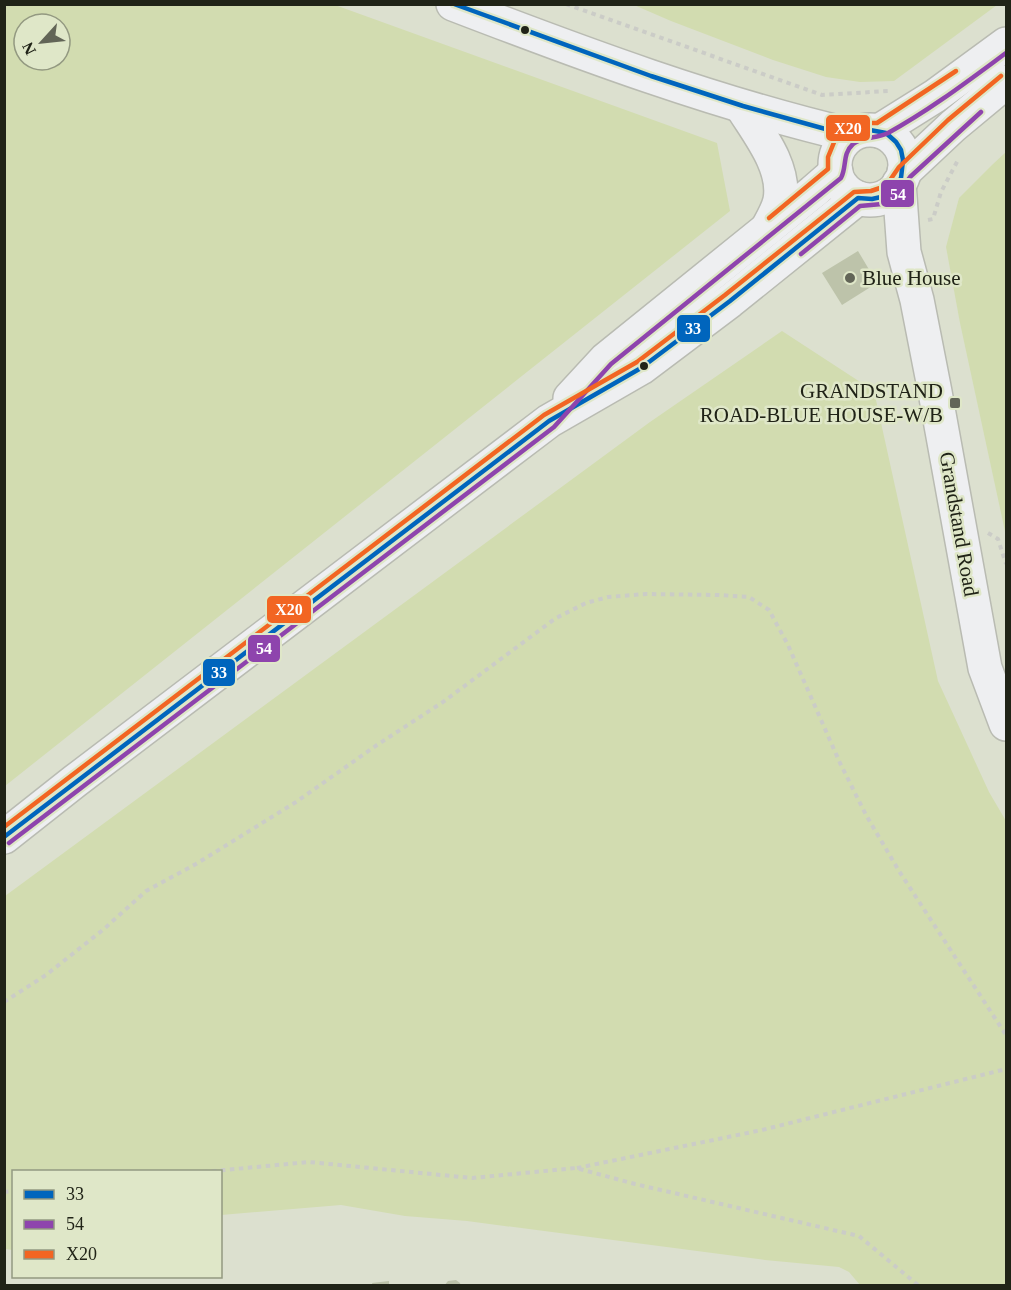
<svg xmlns="http://www.w3.org/2000/svg" width="1011" height="1290" font-family="'Times New Roman',serif">
<rect width="100%" height="100%" fill="#dce0cf"/>
<g fill="#d2dcb0" fill-rule="evenodd">
<path d="M4,5H335L717,143L730,211L5,786ZM24,24H60V60H24Z"/>
<polygon points="634,5 997,5 894,81 860,82 826,77 773,60 671,21"/>
<polygon points="1006,152 1006,536 960,323 946,247 959,198 992,165"/>
<polygon points="782,331 874,391 938,681 989,792 1006,821 1006,1285 860,1285 849,1272 839,1267 765,1260 467,1221 405,1216 341,1205 221,1215 220,1172 14,1172 13,1250 5,1249 5,896 650,422"/>
</g>
<g fill="#bdc3aa">
<polygon points="858,251 877,283 842,305 822,273"/>
<polygon points="456,1280 460,1283 461,1286 444,1286 448,1281"/>
<polygon points="389,1281 389,1286 373,1286 372,1283"/>
</g>
<g fill="none" stroke-linecap="round" stroke-linejoin="round">
<g stroke="#b9bbb2" stroke-width="36">
<g id="major">
<path d="M453,4C583,54 715,103 850,135"/>
<path d="M742,107C758,133 786,167 780,200C778,210 772,220 767,229"/>
<circle cx="870" cy="165" r="35"/>
<polyline points="879,131 935,96 1006,44"/>
<polyline points="904,172 953,126 1006,82"/>
<polyline points="899,183 904,252 917,300 935,392 985,668 1006,724"/>
<polyline points="570,398 606,359 813,192 836,172"/>
<polyline points="4,837 75,781 549,421 641,368 730,301 858,198"/>
</g>
</g>
<g stroke="#cbccc7" stroke-width="4" stroke-dasharray="4.5 4.5" stroke-linecap="butt">
<polyline points="566,4 822,95 888,91"/>
<polyline points="928,220 933,219 941,192 958,160"/>
<polyline points="988,533 998,539 1006,564"/>
<polyline points="4,1002 46,975 104,929 146,891 196,864 296,802 377,745 443,702 556,618 586,603 608,597 646,594 719,595 749,597 769,610 788,645 840,763 866,815 899,871 1006,1035"/>
<polyline points="577,1168 762,1130 1006,1069"/>
<polyline points="203,1172 309,1162 472,1178 576,1168 635,1184 859,1236 919,1286"/>
<polyline points="4,1192 14,1191"/>
</g>
<use href="#major" stroke="#eeeff1" stroke-width="33"/>
<g stroke="#dfe7c8" stroke-width="9">
<polyline id="bus-1" points="4,837 549,421 641,368 730,301 858,198 872,199 881,197 890,193 901,178 903,160 901,150 896,142 886,133 870,130 847,135 743,106 651,76 454,4"/>
</g>
<g stroke="#dfe7c8" stroke-width="9">
<g id="bus-2">
<polyline points="801,254 860,206 882,204 896,196 910,177 981,112"/>
<path d="M9,843L554,427L611,364L841,178C847,167 842,154 853,144C862,136 877,139 888,133C930,110 968,81 1006,53"/>
</g>
</g>
<g stroke="#dfe7c8" stroke-width="9">
<g id="bus-3">
<polyline points="769,218 828,169 828,157 835,140 845,129 860,123 877,123 956,71"/>
<polyline points="4,827 544,415 637,362 725,295 854,192 871,191 886,186 899,167 948,120 1001,76"/>
</g>
</g>
<use href="#bus-1" stroke="#0065bd" stroke-width="4.5"/>
<use href="#bus-2" stroke="#8e44ad" stroke-width="4.5"/>
<use href="#bus-3" stroke="#f26522" stroke-width="4.5"/>
</g>
<g fill="#202317" stroke="#dfe7c8" stroke-width="2">
<circle cx="525" cy="30" r="5"/>
<circle cx="644" cy="366" r="5"/>
</g>
<g fill="#626557" stroke="#dfe7c8" stroke-width="2">
<circle cx="850" cy="278" r="6"/>
<rect x="949" y="397" width="12" height="12" rx="3"/>
</g>
<g text-anchor="middle" dominant-baseline="central" stroke-width="5" stroke-linejoin="round" paint-order="stroke">
<g font-size="21" fill="#202317" stroke="#dfe7c8" text-anchor="start">
<text x="862" y="278">Blue House</text>
<text x="943" y="391" text-anchor="end">GRANDSTAND<tspan x="943" dy="24">ROAD-BLUE HOUSE-W/B</tspan></text>
</g>
<g font-size="21" fill="#202317" stroke="#dfe7c8">
<text transform="translate(959 524) rotate(80)">Grandstand Road</text>
</g>
</g>
<g stroke="#dfe7c8" stroke-width="2">
<rect x="825" y="114" width="46" height="28" rx="6" fill="#f26522"/>
<rect x="880" y="179" width="35" height="29" rx="6" fill="#8e44ad"/>
<rect x="676" y="314" width="35" height="29" rx="6" fill="#0065bd"/>
<rect x="266" y="595" width="46" height="29" rx="6" fill="#f26522"/>
<rect x="247" y="634" width="34" height="29" rx="6" fill="#8e44ad"/>
<rect x="202" y="658" width="34" height="29" rx="6" fill="#0065bd"/>
</g>
<g font-size="16" text-anchor="middle" font-weight="bold" fill="#fff">
<text x="848" y="134">X20</text>
<text x="898" y="200">54</text>
<text x="693" y="334">33</text>
<text x="289" y="615">X20</text>
<text x="264" y="654">54</text>
<text x="219" y="678">33</text>
</g>
<rect width="1011" height="1290" fill="none" stroke="#202317" stroke-width="12"/>
<rect x="12" y="1170" width="210" height="108" fill="#dfe7c8" stroke="#939981" stroke-width="1.5"/>
<rect x="24" y="1190" width="30" height="9" fill="#0065bd" stroke="#939981" stroke-width="1.5"/>
<text x="66" y="1200" font-size="18" fill="#202317">33</text>
<rect x="24" y="1220" width="30" height="9" fill="#8e44ad" stroke="#939981" stroke-width="1.5"/>
<text x="66" y="1230" font-size="18" fill="#202317">54</text>
<rect x="24" y="1250" width="30" height="9" fill="#f26522" stroke="#939981" stroke-width="1.5"/>
<text x="66" y="1260" font-size="18" fill="#202317">X20</text>
<g transform="translate(42 42) rotate(243)"><circle r="28" fill="#dfe7c8" stroke="#939981" stroke-width="1.5"/>
<path d="M0-4.5L10 22L0 15L-10 22Z" fill="#626557"/>
<text y="-9" font-size="16" font-weight="bold" text-anchor="middle" fill="#202317">N</text>
</g>
</svg>
